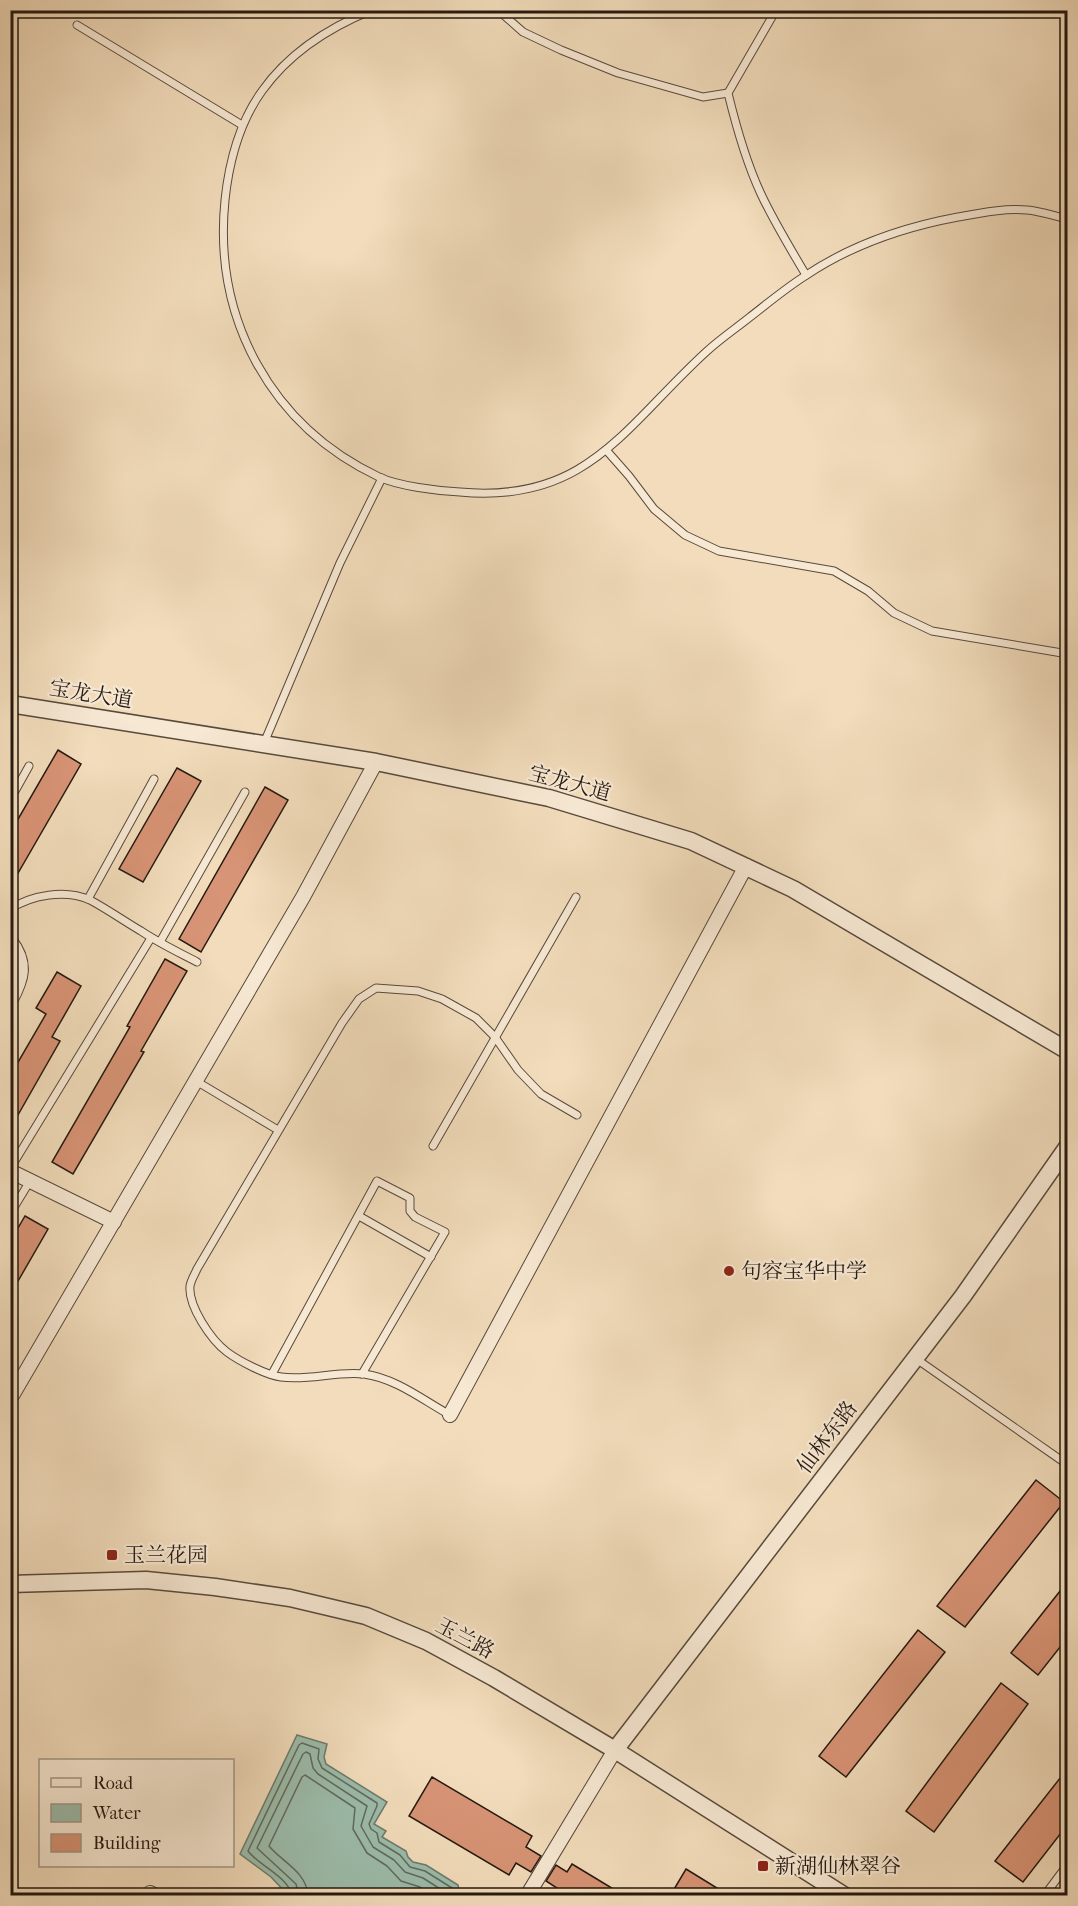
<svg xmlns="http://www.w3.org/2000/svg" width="1078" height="1906" font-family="'IM FELL French Canon','Noto Serif SC',serif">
<rect width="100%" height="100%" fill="#f2dcbb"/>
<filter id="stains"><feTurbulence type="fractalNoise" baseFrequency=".00333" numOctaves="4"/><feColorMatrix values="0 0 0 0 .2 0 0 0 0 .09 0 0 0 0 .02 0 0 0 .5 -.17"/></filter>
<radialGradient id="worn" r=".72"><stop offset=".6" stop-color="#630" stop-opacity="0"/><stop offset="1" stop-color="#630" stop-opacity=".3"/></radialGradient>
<polygon fill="#9cbcab" stroke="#6c7b6d" stroke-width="1.5" points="297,1735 327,1744 324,1757 326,1764 387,1802 374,1824 386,1831 382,1837 406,1851 408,1857 413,1862 426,1865 458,1885 460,1895 288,1895 271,1877 240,1854"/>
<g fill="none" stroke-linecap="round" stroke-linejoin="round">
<g stroke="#606b5e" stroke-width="1.5">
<path d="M292,1896C289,1877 258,1865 248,1851L299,1745L302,1743L319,1749L318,1759L322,1768L377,1803V1806L369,1824L371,1829L377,1833L379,1842L400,1855L410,1867L425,1871L452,1888L454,1896"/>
<polyline points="299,1896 296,1884 257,1848 303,1754 306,1752 310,1754 313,1768 318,1774 367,1806 361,1826 373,1847 394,1860 405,1872 423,1878 445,1892 446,1896"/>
<path d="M308,1896C307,1872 282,1862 269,1846L302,1777L305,1775L355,1808L353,1829L367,1853L387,1866L401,1881L420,1887L433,1896"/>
</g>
</g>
<g fill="#d89476" stroke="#251a11" stroke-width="1.5">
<polygon points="58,750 81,764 10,887 10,833"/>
<polygon points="177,768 201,781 143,882 119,869"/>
<polygon points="265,787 288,800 201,952 179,939"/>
<polygon points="165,959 187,971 141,1051 144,1052 73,1174 52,1162 130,1027 127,1026"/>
<polygon points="57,972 81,986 52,1037 60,1041 10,1129 10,1076 46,1014 36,1008"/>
<polygon points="25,1216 48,1229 10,1295 10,1242"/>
<polygon points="1036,1480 1064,1502 965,1627 937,1606"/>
<polygon points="1068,1581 1068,1637 1038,1675 1011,1653"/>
<polygon points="918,1630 945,1652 846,1777 819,1756"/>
<polygon points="1001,1683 1028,1704 934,1832 906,1811"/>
<polygon points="1068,1768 1068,1824 1023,1882 995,1861"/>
<polygon points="432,1777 532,1836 526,1847 541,1856 531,1872 516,1863 509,1875 409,1816"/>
<polygon points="572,1864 625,1896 553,1896 557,1888 546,1881 556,1865 567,1872"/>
<polygon points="686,1869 730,1896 670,1896"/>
</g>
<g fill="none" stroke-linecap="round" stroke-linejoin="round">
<g stroke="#584a3c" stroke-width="9">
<g id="service">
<path d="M372,10C330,27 289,53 262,91C239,123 229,162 225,200C213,319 271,426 379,477C398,486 438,491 460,492C587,504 625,426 706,352C720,339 735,329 750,317C768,303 786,288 805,276C851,245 904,227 958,217C980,213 1005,208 1027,210C1040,211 1054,216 1068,219"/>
<polyline points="498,10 523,32 561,50 618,73 703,97 728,93"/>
<path d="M776,10L728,93C736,126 746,162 761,194C774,222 790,248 806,275"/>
<polyline points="77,25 242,125"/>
<polyline points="607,451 629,476 654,509 685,535 719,551 834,571 868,591 894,613 932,631 1068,654"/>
<polyline points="264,743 340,563 382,478"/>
<polyline points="10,800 29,766"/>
<polyline points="88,899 154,779"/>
<path d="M10,909C32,895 65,889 90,900C107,909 124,921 141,931C159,943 178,952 197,962"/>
<polyline points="160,942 245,792"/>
<polyline points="196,1081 278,1130"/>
<polyline points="433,1146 576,897"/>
<polyline points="10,1169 151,938"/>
<polyline points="10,1214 30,1181"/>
<polyline points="359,1216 431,1257"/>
<polyline points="915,1358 1068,1465"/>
<polyline points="272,1374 377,1181 410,1198 410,1211 415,1217 445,1232 362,1374"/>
<path d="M450,1415C423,1400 395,1378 364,1374C336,1371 308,1381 281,1377C266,1375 239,1361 227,1352C211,1340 188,1306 190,1286C191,1280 195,1274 197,1269L342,1023L359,999L376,988L418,991L442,999L476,1018L495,1037L518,1070L541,1094L577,1115"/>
<polyline points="1044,1896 1068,1864"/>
</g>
</g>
<g stroke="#584a3c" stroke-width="16">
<g id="minor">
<path d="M10,941C27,963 22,979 10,1001"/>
<polyline points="10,1171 114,1222"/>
<polyline points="10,1399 303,897 376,762"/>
<polyline points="450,1415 746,866"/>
<polyline points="150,1893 156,1896"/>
<polyline points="527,1896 615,1750"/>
</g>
</g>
<g stroke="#584a3c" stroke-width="19">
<g id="tertiary">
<polyline points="10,704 376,762 549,798 691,841 793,889 1068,1051"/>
<polyline points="10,1584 146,1580 215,1587 290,1598 366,1616 426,1641 494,1678 615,1750 845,1896"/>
<polyline points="615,1750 963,1296 1068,1146"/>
</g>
</g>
<use href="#service" stroke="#f7e8d3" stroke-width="7"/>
<use href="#minor" stroke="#f7e8d3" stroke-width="14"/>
<use href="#tertiary" stroke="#f7e8d3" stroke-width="16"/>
</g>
<g fill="#8f2418" stroke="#f7e8d3" stroke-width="2">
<circle cx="729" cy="1271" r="6"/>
<rect x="106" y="1549" width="12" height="12" rx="3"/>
<rect x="757" y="1860" width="12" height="12" rx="3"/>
</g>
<g text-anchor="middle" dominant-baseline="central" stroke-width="4.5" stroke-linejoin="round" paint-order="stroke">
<g font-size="21" fill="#251a11" stroke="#f7e8d3">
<text transform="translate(91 694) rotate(9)">宝龙大道</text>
<text transform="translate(570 783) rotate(15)">宝龙大道</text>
<text transform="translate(827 1437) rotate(-53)">仙林东路</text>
<text transform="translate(465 1638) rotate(28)">玉兰路</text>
</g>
<g font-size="21" fill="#251a11" stroke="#f7e8d3" text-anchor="start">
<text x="741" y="1271">句容宝华中学</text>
<text x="124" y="1555">玉兰花园</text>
<text x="775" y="1866">新湖仙林翠谷</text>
</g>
</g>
<rect width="1078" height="1906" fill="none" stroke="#f2dcbb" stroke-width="36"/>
<rect x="12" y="12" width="1054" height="1882" fill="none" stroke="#251a11" stroke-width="3"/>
<rect x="18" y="18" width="1042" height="1870" fill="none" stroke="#251a11" stroke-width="1.5"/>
<rect x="39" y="1759" width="195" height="108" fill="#f7e8d3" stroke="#a39685" stroke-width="1.5"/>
<rect x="51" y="1778" width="30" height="9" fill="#f7e8d3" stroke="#a39685" stroke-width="1.5"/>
<text x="93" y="1789" font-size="18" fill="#251a11">Road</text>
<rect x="51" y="1804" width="30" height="18" fill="#9cbcab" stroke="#a39685" stroke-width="1.5"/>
<text x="93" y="1819" font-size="18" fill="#251a11">Water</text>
<rect x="51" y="1834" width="30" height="18" fill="#d89476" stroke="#a39685" stroke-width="1.5"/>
<text x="93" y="1849" font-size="18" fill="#251a11">Building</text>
<rect width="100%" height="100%" filter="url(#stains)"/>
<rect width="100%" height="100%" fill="url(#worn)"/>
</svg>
